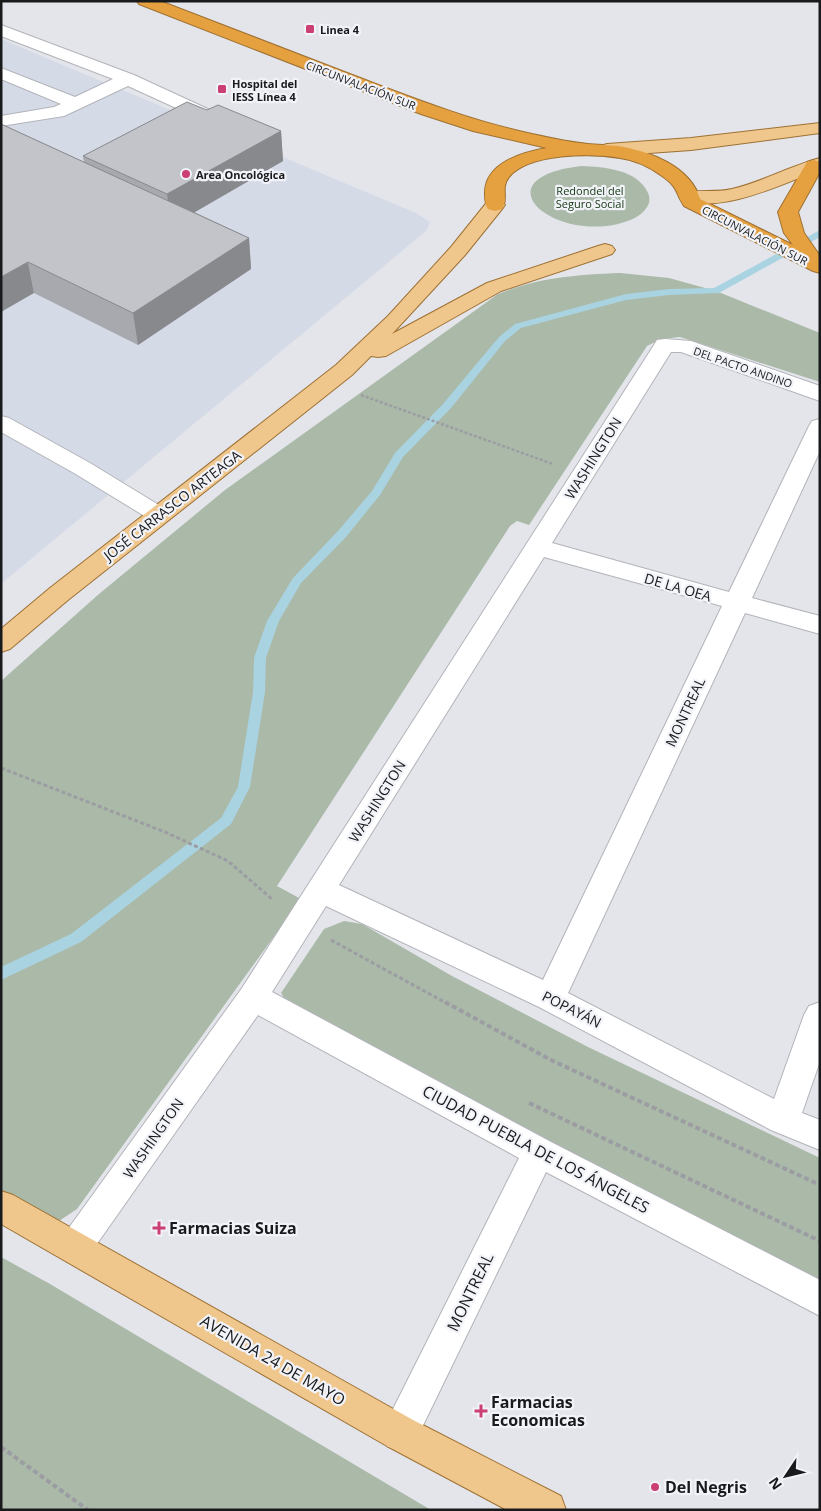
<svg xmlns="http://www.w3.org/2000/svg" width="821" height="1511" font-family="'Open Sans',sans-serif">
<rect width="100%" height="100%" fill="#e3e5eb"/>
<polygon fill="#d5dae7" points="1,39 416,213 430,222 426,231 1,584"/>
<g fill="#aab9a8">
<path d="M581,166C604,167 637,169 648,193C650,197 650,203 647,207C641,217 629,221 618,224C549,240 481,178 581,166Z"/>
<path d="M620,273L669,278L716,291L820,333V382L680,337L661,339L647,346L529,525L517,521L510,526L277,886L301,899L77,1209L59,1221L1,1195V681L99,594L225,490L498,294C541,277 575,275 620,273Z"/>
<polygon points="344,921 362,924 452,976 588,1047 820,1158 820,1283 498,1116 286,1001 281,993 324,929"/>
<polygon points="1,1257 50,1284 431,1510 1,1510"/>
</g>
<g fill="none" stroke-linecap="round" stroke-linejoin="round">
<polygon fill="#aad3e1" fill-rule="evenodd" points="820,230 820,237 719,293 669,295 626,300 521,328 505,341 451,408 403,457 380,495 346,537 301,583 279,621 266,658 265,692 250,787 231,824 81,942 1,980 1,967 71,934 221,818 238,787 253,692 254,658 267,621 293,578 338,531 372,491 395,453 443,404 499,337 515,324 626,294 669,289 714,288"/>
<g stroke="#b2b4ba" stroke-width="2">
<g id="minor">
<polygon points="1,25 134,75 223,116 226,120 223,124 217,125 211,124 128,86 64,116 1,126 1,116 54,107 61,104 1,79 1,68 75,97 113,79 1,36"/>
<path d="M665,339L691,341L820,386V401L681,352H671L552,543L729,592L809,426L812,421L820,419V451L752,598L820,616V634L745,613L568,993L774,1099L804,1015L809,1006L820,1002V1061L802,1113L820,1120V1150L771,1130L539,1007L326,906L272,992L551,1142L820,1280V1316L546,1172L413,1446L400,1452L387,1446L381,1433L519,1158L258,1015L87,1258L75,1263L63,1258L58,1247L63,1236L242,988L654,345L657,340ZM544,557L722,606L543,980L339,885Z"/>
<polygon points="1,416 9,418 90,463 167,510 171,515 167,520 159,523 151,520 74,473 1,432"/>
</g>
</g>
<g stroke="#9e7133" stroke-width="2">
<g id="major">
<polygon points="820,123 820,133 691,150 607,156 600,154 598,150 600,146 607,144 691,138"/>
<path d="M820,158V170C778,185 728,212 682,201L679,197L682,193C698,189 716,193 732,189C762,182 790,166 820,158Z"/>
<polygon points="495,199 502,201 505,205 502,209 465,255 392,334 487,283 598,246 605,244 612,246 615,250 612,254 501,291 386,356 378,357 371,356 352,375 68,600 10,649 1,652 1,629 50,588 336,365 388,316 451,247 488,201"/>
<polygon points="1,1191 13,1195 413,1420 561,1496 566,1510 507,1510 387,1446 1,1224"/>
</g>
</g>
<g stroke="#9e7133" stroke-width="2">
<path id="highway" d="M137,1H160C225,26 290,51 355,76C413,98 471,121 532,134C550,138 569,142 588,144C598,145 608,145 618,146C649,151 690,166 700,199L793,245L784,233L778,212L807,162L814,160L820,162V172L798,212L804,233L820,256V273L813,271L684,206C675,192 679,188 662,176C650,167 635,160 620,158C592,153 529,153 509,177C500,188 509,199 502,209L495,211L488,209C485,204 485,200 485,194C484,163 523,152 547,148L473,131L421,114L139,4Z"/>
</g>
<polyline stroke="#9c9da2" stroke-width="2.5" stroke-dasharray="3 2" stroke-linecap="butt" points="361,395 553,464"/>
<g stroke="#9c9da2" stroke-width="3" stroke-dasharray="4 2.5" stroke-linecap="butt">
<polyline points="1,768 165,832 228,861 273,900"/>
<polyline points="331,940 448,1004"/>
</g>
<g stroke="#9c9da2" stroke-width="4" stroke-dasharray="5 3" stroke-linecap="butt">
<polyline points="445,1002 551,1060 820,1185"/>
<polyline points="529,1103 820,1241"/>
<polyline points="1,1447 88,1510"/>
</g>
<use href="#minor" fill="#fff" fill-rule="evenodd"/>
<use href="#major" fill="#efc68c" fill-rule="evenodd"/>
<use href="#highway" fill="#e5a03f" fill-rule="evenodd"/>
</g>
<polygon fill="#a7a9ae" points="207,110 281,131 283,161 194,212 249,238 251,269 138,345 34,293 1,124 84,162 83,156"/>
<g fill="#88898d">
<polygon points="281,131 283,161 171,226 167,194"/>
<polygon points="249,238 251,269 138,345 133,313"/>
<polygon points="28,262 34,293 1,312 1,277"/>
</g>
<g fill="#c2c4ca" stroke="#88898d">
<polygon points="187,102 207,110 218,105 281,131 167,194 83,156"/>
<polygon points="1,124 249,238 133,313 28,262 1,277"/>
</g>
<g fill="#cb3f73" stroke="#f1f3f9" stroke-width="2">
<rect x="305" y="24" width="10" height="10" rx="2.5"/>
<rect x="217" y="84" width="10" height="10" rx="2.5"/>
<circle cx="186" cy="174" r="5"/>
<path d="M156.5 1220.5h5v5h5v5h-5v5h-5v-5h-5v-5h5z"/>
<path d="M478.5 1403.5h5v5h5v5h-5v5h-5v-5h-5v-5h5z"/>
<circle cx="655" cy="1487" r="5"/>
</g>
<g text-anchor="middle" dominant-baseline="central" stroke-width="4.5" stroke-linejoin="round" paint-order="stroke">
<g font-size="11" font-weight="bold" fill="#191a1c" stroke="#f1f3f9" text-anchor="start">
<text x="320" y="29">Linea 4</text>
<text x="232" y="83">Hospital del<tspan x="232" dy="13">IESS Línea 4</tspan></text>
<text x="196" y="174">Area Oncológica</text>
</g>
<g font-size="11" fill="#191a1c" stroke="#f1f3f9">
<text transform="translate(361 85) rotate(21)">CIRCUNVALACIÓN SUR</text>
<text transform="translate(755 235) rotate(27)">CIRCUNVALACIÓN SUR</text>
<text transform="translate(743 367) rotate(19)">DEL PACTO ANDINO</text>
</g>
<g font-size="11" fill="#12360e" stroke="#f1f3f9">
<text x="590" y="190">Redondel del<tspan x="590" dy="13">Seguro Social</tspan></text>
</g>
<g font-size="14" fill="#191a1c" stroke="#f1f3f9">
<text transform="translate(593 458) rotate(-58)">WASHINGTON</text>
<text transform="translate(172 505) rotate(-38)">JOSÉ CARRASCO ARTEAGA</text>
<text transform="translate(678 587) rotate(16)">DE LA OEA</text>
<text transform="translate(685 712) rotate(-65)">MONTREAL</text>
<text transform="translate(377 801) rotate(-58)">WASHINGTON</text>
<text transform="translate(572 1009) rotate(27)">POPAYÁN</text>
<text transform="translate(153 1138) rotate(-55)">WASHINGTON</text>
</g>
<g font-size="16" fill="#191a1c" stroke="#f1f3f9">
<text transform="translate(536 1149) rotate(28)">CIUDAD PUEBLA DE LOS ÁNGELES</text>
<text transform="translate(470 1292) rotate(-64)">MONTREAL</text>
<text transform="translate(273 1360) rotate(30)">AVENIDA 24 DE MAYO</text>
</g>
<g font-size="16" font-weight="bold" fill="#191a1c" stroke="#f1f3f9" text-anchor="start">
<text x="169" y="1228">Farmacias Suiza</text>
<text x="491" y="1402">Farmacias<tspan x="491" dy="18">Economicas</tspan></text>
<text x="665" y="1487">Del Negris</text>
</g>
</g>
<rect width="821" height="1511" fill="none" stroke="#191a1c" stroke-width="5"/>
<g transform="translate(786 1476) rotate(235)" stroke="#f1f3f9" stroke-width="4" paint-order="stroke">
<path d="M0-4L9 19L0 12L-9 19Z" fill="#191a1c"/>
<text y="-8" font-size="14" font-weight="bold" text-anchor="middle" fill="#191a1c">N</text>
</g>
</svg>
